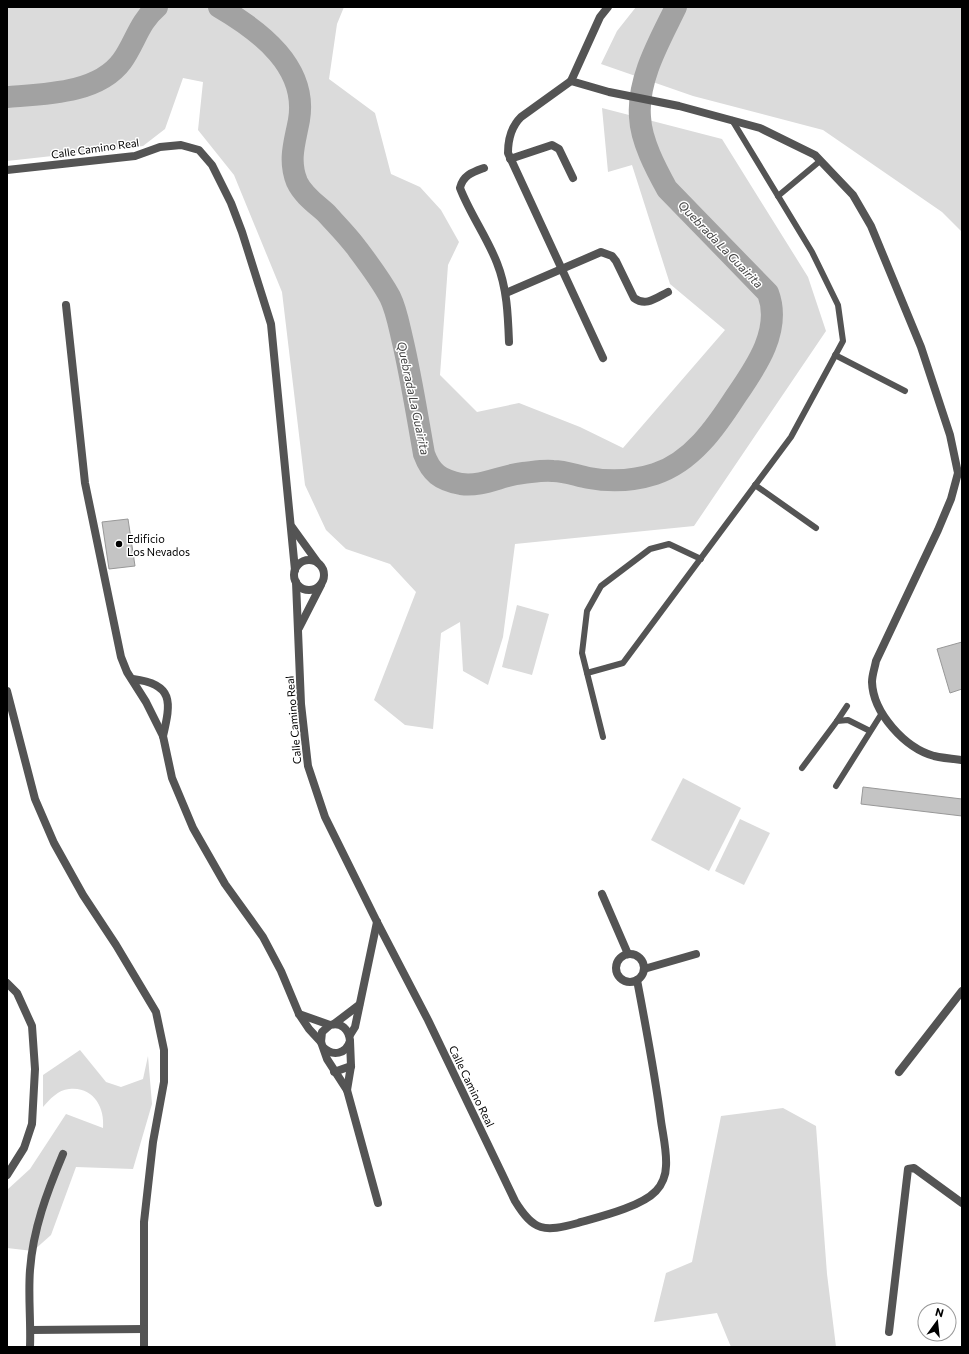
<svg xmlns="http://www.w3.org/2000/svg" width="969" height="1354" font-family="Commissioner,sans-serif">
<rect width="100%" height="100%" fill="#fff"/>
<g fill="#dbdbdb">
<polygon points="7,7 344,7 337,24 329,79 375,113 391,174 420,187 441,210 459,242 448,265 440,375 477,412 519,403 580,427 623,448 725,330 670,284 632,165 608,172 602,108 722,139 808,277 826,331 694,526 515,544 503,637 488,685 463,671 460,622 441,633 433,729 405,725 374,700 416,592 390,564 346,549 326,530 305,485 282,292 234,175 198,130 203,82 183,78 165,129 143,146 7,161"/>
<polygon points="636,7 962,7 962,232 942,212 823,130 693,96 601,64 617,31"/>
<polygon points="517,605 549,614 532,675 502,667"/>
<polygon points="683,778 741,808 709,871 651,840"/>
<polygon points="740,819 770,833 744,885 715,871"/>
<path d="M80,1050L106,1082L121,1087L143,1079L148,1056L152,1104L133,1169L76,1167L51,1235L33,1251L7,1248V1190L30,1169L66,1114L103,1128C105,1107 93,1086 69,1089C58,1090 50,1099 43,1107V1075Z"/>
<polygon points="783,1108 816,1126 827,1274 836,1347 731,1347 717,1313 654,1322 666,1273 692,1262 721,1116"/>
</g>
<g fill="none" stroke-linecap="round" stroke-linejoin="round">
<g stroke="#a2a2a2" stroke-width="22">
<path d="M219,7C260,31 308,67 299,120C295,142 288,160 297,182C303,195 316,204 326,213C336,224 347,235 356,247C368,263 381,280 390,297C396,309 399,325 402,338C411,376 417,415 424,454C431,473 440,480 461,484C483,487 502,475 523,473C533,472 543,470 553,471C566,471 577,476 589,478C611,482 633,481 655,474C692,462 716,427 736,396C756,367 782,330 768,293L667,189C656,169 641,141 640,117C637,79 660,40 676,7"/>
<path d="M7,97C44,94 98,94 122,61C135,43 139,22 157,7"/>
</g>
</g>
<g fill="#c4c4c4" stroke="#989898">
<polygon points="128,519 135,566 109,569 102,522"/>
<polygon points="962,642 962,689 950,693 937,649"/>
<polygon points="863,787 962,799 962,816 861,804"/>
</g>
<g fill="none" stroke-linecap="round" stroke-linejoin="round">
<g stroke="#545454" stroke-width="6">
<polyline points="778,196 820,161"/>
<polyline points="835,355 905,391"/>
<polyline points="755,485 816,528"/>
<polyline points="587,673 623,663 791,437 843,341 838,305 812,252 732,120"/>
<polyline points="837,721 847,706"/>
<polyline points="603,737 582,653 587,611 601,586 650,549 669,544 701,559"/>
<polyline points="802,768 837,721 848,720 870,731"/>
<polyline points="836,786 882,713"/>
</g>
<g stroke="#545454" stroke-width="8">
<path d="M608,7L600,17L571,81L609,92L679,106L760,128L815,155L853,195L871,226L921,347L950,435L958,473L951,499L938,530L876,661C875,667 872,675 872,682C873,713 905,748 934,756C943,758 953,759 962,760"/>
<path d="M571,81L521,117C511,127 508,139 508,153L603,358"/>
<polyline points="510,159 552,145 559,149 573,178"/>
<path d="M484,168C473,172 463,175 460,188C470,214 487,237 497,263C507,288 508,315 509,342"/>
<polyline points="7,170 135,156 160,147 181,145 199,150 212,165 231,203 242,232 271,324 295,570"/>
<path d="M506,293L601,252L612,256L616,261L634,298C646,307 656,298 668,292"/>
<polyline points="66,305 85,483 121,657 127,672 146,702 163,736 172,778 193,828 225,884 263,937 281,971 299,1014 309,1029 321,1042"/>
<polyline points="292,527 318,563"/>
<circle cx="309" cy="575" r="15"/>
<path d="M296,582L301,704L308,766L325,817L377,922L428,1020L515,1201C534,1232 544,1232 578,1223C599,1217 641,1207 656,1191C662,1185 666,1175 666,1166C667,1152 663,1135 661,1121C655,1074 646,1027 637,980"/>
<polyline points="299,628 321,585"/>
<path d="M133,679C174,684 171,702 163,736"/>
<polyline points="7,691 35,799 54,843 83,895 116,945 156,1012 164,1050 164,1082 153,1142 144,1222 144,1347"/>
<polyline points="602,894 628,954"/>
<circle cx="630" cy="968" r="14"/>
<polyline points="644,969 696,954"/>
<polyline points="7,983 17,993 32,1026 35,1069 32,1124 24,1148 7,1175"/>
<polyline points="299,1014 330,1025"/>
<polyline points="334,1024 359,1005"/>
<polyline points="350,1035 355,1027 377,922"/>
<path d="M323,1047C333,1057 346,1054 350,1041C349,1029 341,1022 330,1025L322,1032L321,1042L327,1059L347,1090L378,1203"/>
<polyline points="334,1072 351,1066"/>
<polyline points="899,1072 962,991"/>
<polyline points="347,1090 351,1066 350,1041"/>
<polyline points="31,1330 144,1329"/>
<polyline points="889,1332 908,1169 914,1168 962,1203"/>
<path d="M30,1347C31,1321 28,1296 30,1270C33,1229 47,1192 63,1154"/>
</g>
</g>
<circle fill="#000" stroke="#fff" stroke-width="1.5" cx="119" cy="544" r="4"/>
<g text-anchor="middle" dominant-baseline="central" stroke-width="3" stroke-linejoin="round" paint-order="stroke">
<g font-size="11" fill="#000" stroke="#fff">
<text transform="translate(95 148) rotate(-8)">Calle Camino Real</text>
<text transform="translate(293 720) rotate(-95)">Calle Camino Real</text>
<text transform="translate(472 1086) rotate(64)">Calle Camino Real</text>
</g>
<g font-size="11" fill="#000" stroke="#fff" text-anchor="start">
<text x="127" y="538">Edificio<tspan x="127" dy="13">Los Nevados</tspan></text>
</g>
<g font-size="12" font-style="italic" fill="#434343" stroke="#fff">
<text transform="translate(721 244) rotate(46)">Quebrada La Guairita</text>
<text transform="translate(414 398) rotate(78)">Quebrada La Guairita</text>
</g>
</g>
<rect width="969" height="1354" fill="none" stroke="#000000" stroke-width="16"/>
<g transform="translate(937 1322) rotate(15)"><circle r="19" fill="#ffffff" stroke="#999999"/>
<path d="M0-3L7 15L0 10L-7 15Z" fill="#000000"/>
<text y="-6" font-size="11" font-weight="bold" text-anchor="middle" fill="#000000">N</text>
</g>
</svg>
